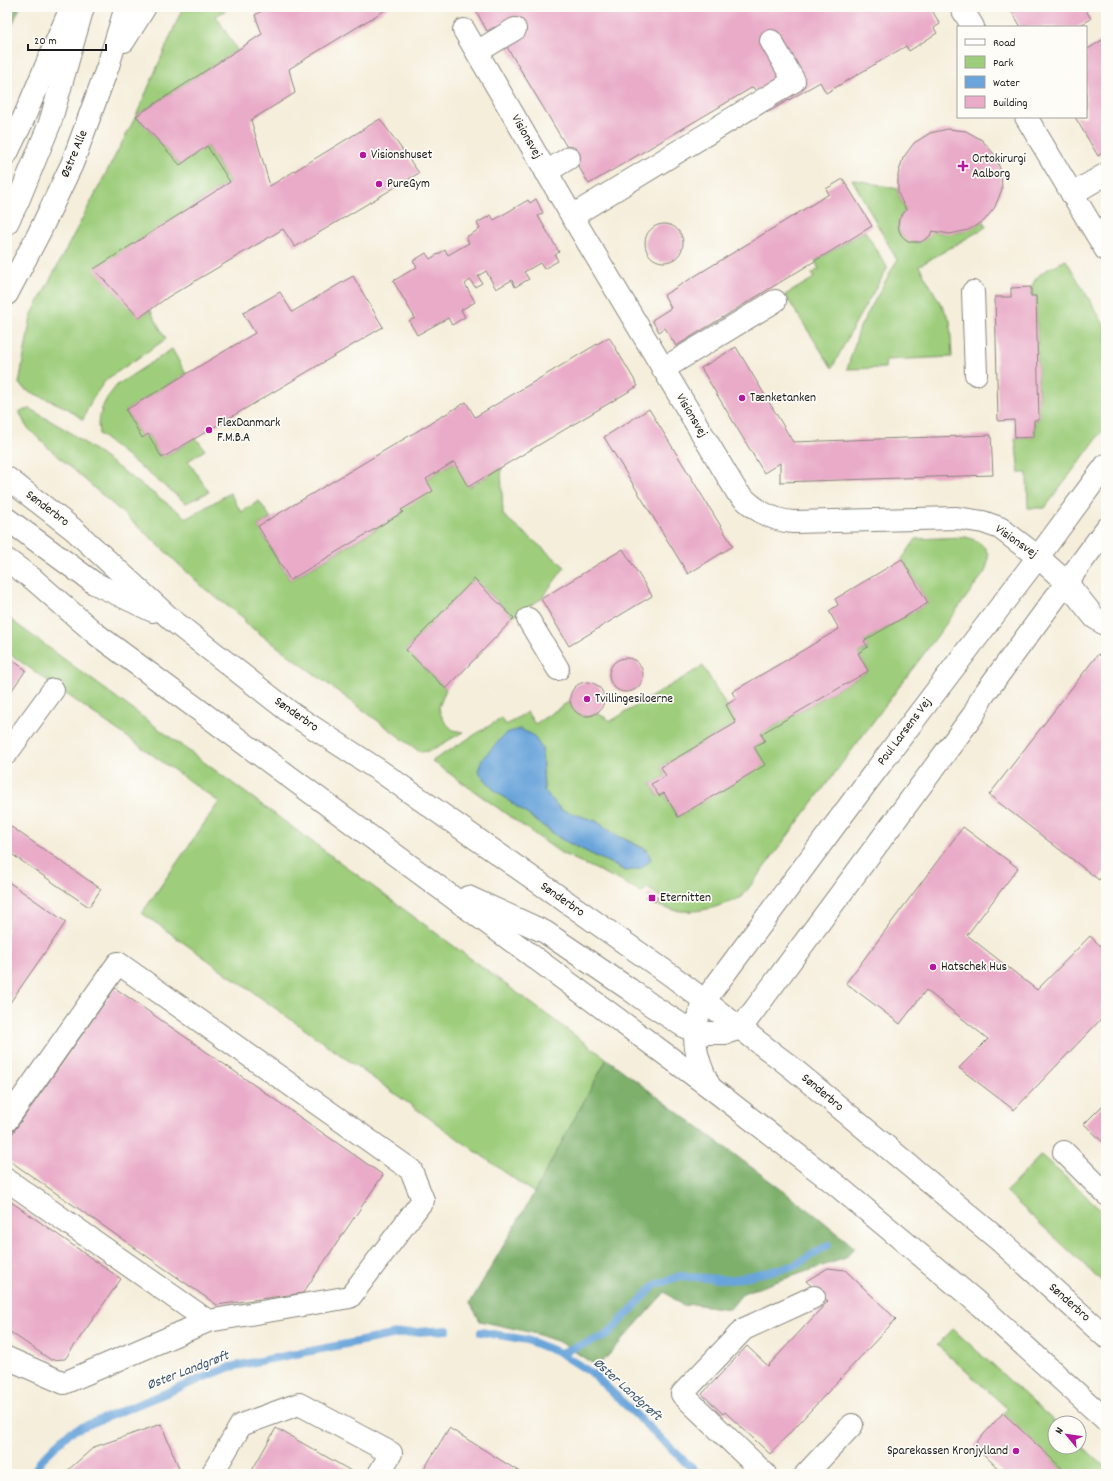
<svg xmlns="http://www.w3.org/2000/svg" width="1113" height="1481" font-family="Dekko,sans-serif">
<rect width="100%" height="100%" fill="#fdfcf7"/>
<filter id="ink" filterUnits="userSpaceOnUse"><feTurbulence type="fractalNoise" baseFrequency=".025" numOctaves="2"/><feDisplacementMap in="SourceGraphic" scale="8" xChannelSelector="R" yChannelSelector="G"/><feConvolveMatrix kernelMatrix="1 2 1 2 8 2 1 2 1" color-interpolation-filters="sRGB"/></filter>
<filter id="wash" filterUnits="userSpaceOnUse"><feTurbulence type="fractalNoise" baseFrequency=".012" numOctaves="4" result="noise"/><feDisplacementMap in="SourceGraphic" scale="16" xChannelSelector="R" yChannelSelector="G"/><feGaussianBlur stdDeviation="0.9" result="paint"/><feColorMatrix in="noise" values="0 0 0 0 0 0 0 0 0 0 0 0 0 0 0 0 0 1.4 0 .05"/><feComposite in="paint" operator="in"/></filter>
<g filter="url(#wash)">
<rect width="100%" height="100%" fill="#f5eedb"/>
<g fill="#9ecd7c" stroke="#5d744c" fill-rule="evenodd">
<path d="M183,7H231L216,16L237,50L136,116L180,165L207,146L230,182L95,269L139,318L150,310L166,339L107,379C97,391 88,405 83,420L67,408L26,390L19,384L31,316L136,116Z"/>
<path d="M852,179L898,189V193L906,210C883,232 918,258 932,231C956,235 964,233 984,221L986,227L919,266L950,320L952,357L886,360L885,368L847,369L860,327L897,260Z"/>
<polygon points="865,231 887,267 887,269 857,320 832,368 785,295 814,278 812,273 819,269 815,261"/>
<path d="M1066,260L1106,328V426L1045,508H1028L1027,473H1019L1015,438L1034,437V420H1039L1036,296H1031C1030,274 1049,269 1066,260Z"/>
<polygon points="172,349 186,374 126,410 142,438 148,434 162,458 196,438 205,450 188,461 209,492 186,503 99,434 98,423 102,408 107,398 117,385"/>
<polygon points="30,409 68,431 187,518 230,493 241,512 259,501 271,518 258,526 290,580 403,513 401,510 426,479 454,462 469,487 501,468 503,515 565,567 541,599 513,616 474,579 406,650 446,689 439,707 440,713 444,721 453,730 463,732 430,751 420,752 244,622 245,619 205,589 150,537 42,442 26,426 19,411"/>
<path d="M966,537C976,540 989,546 988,559C988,563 986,568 985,572L742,897C715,909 688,917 659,906L664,899L647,888L641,893L621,881L561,853L432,761L502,718L506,725L527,712L535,724L570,701C574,713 585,721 597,713L611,721L703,666L736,723L661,767L666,776L651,784L658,796L664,793L678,817L764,765L754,747L765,741L761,734L868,671L858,653L868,648L864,641L928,603L902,559L916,539ZM542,749L544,790L561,810L596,821L616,835L648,850L626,871L561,839L494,790Z"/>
<polygon points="7,617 607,1059 534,1193 142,913 219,802 7,652"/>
<polygon points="1041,1155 1106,1214 1106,1285 1006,1192"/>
<polygon points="953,1329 1056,1423 1055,1423 1055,1447 1079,1447 1079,1443 1106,1468 1106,1474 1068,1474 1003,1413 1008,1409 937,1345"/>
</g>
<g fill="#7eb06c" stroke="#4d6644">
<polygon points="7,7 20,7 7,37"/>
<polygon points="607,1059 818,1217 854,1247 846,1258 743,1293 730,1309 692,1304 683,1306 665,1292 598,1367 560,1342 533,1333 480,1321 470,1303 534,1193"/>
</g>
<polygon fill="#69a4da" stroke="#42607b" points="520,729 533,735 542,749 544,790 561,810 596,821 616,835 648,851 651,860 640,869 626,871 561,839 494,790 478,771 482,759 506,733"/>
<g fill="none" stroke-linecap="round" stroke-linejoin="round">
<g stroke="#69a4da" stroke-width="8">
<polyline points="481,1332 527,1340 560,1353 593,1374 698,1474"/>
<polyline points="560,1353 606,1336 655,1285 680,1276 731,1280 794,1266 828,1245"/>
<polyline points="33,1474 41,1460 70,1432 230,1367 402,1333 447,1330"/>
</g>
</g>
<g id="blocks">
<g fill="#e9abc8">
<polygon points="268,7 390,7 289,69 295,93 251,120 270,186 380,119 419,173 295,247 283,229 168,297 139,318 94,269 230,182 207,146 180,165 136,116 262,34 255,15"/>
<polygon points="474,7 930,7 940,24 934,28 937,33 909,51 906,46 826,93 820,82 768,112 753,87 589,184 495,27 487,31"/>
<polygon points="1009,7 1084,7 1091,19 1077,27 1021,27"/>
<polygon points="1104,39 1106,42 1106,151 1098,156 1075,117 1086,117 1086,50"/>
<polygon points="948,129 966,131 982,140 994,154 1001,171 1002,189 995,207 984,221 968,230 950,234 932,231 930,236 921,242 910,242 905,239 901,235 899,230 898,225 899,219 906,210 898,193 898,175 903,158 914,143 930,133"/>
<polygon points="843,179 872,226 676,346 665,328 659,332 652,320 671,308 664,295 829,194 826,189"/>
<polygon points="536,199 543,213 538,216 559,252 555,255 558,261 544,269 540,263 524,272 529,279 515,287 512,280 496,289 486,271 478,276 482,283 475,287 470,280 465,284 475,302 461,310 465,317 452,325 448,318 417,335 409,321 415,318 393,281 417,267 413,261 426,253 430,259 445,250 448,255 469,243 466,237 480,229 477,223 491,215 494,220 528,200 530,203"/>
<circle cx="664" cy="243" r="19"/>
<polygon points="353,276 383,327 162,458 148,434 142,438 126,410 255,333 243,313 280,292 292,312"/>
<polygon points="1031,287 1031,296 1036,296 1039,420 1034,420 1034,437 1015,438 1014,420 998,421 995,297 1011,297 1011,288"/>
<polygon points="609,337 638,386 468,487 454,462 426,479 433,491 401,510 403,512 290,580 258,526 466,402 475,417"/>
<polygon points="736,347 793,442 991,435 993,475 780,482 780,463 764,473 701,368"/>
<polygon points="649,409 733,546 688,574 604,437"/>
<polygon points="623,549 652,596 569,646 541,599"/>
<polygon points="902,559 928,603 864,641 868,647 858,653 868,671 761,734 765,741 754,747 765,765 678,817 664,793 659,796 651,784 666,776 661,767 736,723 726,705 736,699 732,692 839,629 829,611 838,605 835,599"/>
<polygon points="474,579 514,618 446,689 406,650"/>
<polygon points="1098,654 1106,660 1106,871 1099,880 989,795"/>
<polygon points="7,656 26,670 7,697"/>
<circle cx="626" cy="675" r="17"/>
<circle cx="587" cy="699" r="17"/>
<polygon points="7,824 101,889 89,907 7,851"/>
<polygon points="963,827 1018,868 967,935 1037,990 1090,936 1106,951 1106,1014 1014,1110 959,1068 988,1039 926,990 900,1024 846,983"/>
<polygon points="7,881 66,922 7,1007"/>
<polygon points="649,893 658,898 655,902 646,897"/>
<polygon points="115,988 383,1175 303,1293 217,1305 7,1159 7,1141"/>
<polygon points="1106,1102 1106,1145 1084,1124"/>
<polygon points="7,1199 121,1279 65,1359 51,1360 7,1330"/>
<polygon points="828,1268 845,1270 896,1319 770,1454 725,1412 723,1414 702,1394 747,1346 768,1366 828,1301 806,1281"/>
<polygon points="1003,1413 1068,1474 1004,1474 974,1445"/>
<polygon points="161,1424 179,1468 164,1474 66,1474 67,1471 94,1447"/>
<polygon points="276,1428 353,1472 352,1474 250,1474"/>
<polygon points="449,1428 523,1474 421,1474"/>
</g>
</g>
</g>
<g filter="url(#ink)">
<use href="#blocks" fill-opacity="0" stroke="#88857c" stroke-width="1"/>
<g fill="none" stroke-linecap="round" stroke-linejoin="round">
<g stroke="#88857c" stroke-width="24">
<g id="minor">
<polyline points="961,7 973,27"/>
<path d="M464,30L572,216L737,492C754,509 769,520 793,522L957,518L983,522L1000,528L1038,557L1066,582L1095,618L1106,625"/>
<polyline points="124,41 145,7"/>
<polyline points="477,52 515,29"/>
<polyline points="1026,117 1106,250"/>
<polyline points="7,153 22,122 70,10"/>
<polyline points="546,172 569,158"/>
<polyline points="1072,194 1106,174"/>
<polyline points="572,216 794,81 771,41"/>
<polyline points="7,223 18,201 50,123 83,7"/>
<polyline points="973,292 976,374"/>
<polyline points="7,294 39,233 72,164 108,66 126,7"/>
<polyline points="663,369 775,301"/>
<polyline points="7,478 73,529 172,620 291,713 380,771 672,976 791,1067 1000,1241 1106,1337"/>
<polyline points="7,519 94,583 153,611"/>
<polyline points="7,560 33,579 96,634 711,1088 834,1183 973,1299 1106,1420"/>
<polyline points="528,619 558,669"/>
<polyline points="7,753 53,690"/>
<polyline points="468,897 545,932 629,989 651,1005 685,1027 694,1031 709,1033 725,1033 741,1028"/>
<polyline points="741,1028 974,714 982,697 1106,529"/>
<path d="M710,1087C695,1058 688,1031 705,1000L867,782L1038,557L1106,465"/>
<polyline points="7,1120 118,963 411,1170 423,1200 350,1297 208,1321 64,1383 7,1358"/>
<polyline points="1064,1152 1106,1194"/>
<polyline points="7,1180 208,1321"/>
<polyline points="212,1474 241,1425 299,1404 391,1453 379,1474"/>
<polyline points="765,1474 682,1394 744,1329 814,1297"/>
<polyline points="806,1474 852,1425"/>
</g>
</g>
<use href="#minor" stroke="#fff" stroke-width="22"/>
</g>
</g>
<g fill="#b5179e" stroke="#fdfcf7" stroke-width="1.5">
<circle cx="363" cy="155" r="4"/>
<path d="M961 160h4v4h4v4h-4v4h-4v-4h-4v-4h4z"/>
<circle cx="379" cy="184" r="4"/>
<circle cx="742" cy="398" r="4"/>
<circle cx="209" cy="430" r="4"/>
<circle cx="587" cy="699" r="4"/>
<rect x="648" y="894" width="8" height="8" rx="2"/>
<circle cx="933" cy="967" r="4"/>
<circle cx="1016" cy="1451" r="4"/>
</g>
<g text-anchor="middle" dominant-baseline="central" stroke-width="3.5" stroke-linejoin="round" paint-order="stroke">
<g font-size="13" fill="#1c1c1c" stroke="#fdfcf7">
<text transform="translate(526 137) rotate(60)">Visionsvej</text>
<text transform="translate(75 154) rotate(-67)">Østre Alle</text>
<text transform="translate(691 416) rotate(59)">Visionsvej</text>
<text transform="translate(47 509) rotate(37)">Sønderbro</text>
<text transform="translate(1016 542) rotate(35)">Visionsvej</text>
<text transform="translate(296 715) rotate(35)">Sønderbro</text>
<text transform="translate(905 732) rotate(-53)">Poul Larsens Vej</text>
<text transform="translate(562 900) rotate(35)">Sønderbro</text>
<text transform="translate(822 1093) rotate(40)">Sønderbro</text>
<text transform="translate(1069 1303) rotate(42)">Sønderbro</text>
</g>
<g font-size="13" fill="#1c1c1c" stroke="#fdfcf7" text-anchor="start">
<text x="371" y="155">Visionshuset</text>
<text x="972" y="159">Ortokirurgi<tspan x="972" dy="15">Aalborg</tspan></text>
<text x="387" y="184">PureGym</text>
<text x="750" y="398">Tænketanken</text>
<text x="217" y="423">FlexDanmark<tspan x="217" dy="15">F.M.B.A</tspan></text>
<text x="595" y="699">Tvillingesiloerne</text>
<text x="660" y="898">Eternitten</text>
<text x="941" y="967">Hatschek Hus</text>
<text x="1008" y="1451" text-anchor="end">Sparekassen Kronjylland</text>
</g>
<g font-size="14" font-style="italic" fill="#3f5971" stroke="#fdfcf7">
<text transform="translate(188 1371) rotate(-21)">Øster Landgrøft</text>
<text transform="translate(627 1390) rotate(42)">Øster Landgrøft</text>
</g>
</g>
<rect width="1113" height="1481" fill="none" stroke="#fdfcf7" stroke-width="24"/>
<rect x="957" y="26" width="130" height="92" fill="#fdfcf7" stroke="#a3a29f"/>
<rect x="965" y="39" width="20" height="6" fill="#ffffff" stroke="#a3a29f"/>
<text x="993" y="46" font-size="12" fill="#1c1c1c">Road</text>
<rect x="965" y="56" width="20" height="12" fill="#9ecd7c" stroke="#a3a29f"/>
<text x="993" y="66" font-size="12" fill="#1c1c1c">Park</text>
<rect x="965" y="76" width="20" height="12" fill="#69a4da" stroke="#a3a29f"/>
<text x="993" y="86" font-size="12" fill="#1c1c1c">Water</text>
<rect x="965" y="96" width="20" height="12" fill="#e9abc8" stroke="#a3a29f"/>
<text x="993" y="106" font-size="12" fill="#1c1c1c">Building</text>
<g transform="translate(1067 1435) rotate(299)"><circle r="19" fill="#fdfcf7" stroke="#a3a29f"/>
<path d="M0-3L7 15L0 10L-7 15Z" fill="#b5179e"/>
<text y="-6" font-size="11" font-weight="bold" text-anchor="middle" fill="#1c1c1c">N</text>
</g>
<path d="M28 44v6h78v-6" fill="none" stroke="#1c1c1c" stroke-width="2"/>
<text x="34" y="44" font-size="12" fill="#1c1c1c" stroke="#fdfcf7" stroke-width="3" paint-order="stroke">20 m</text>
</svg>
